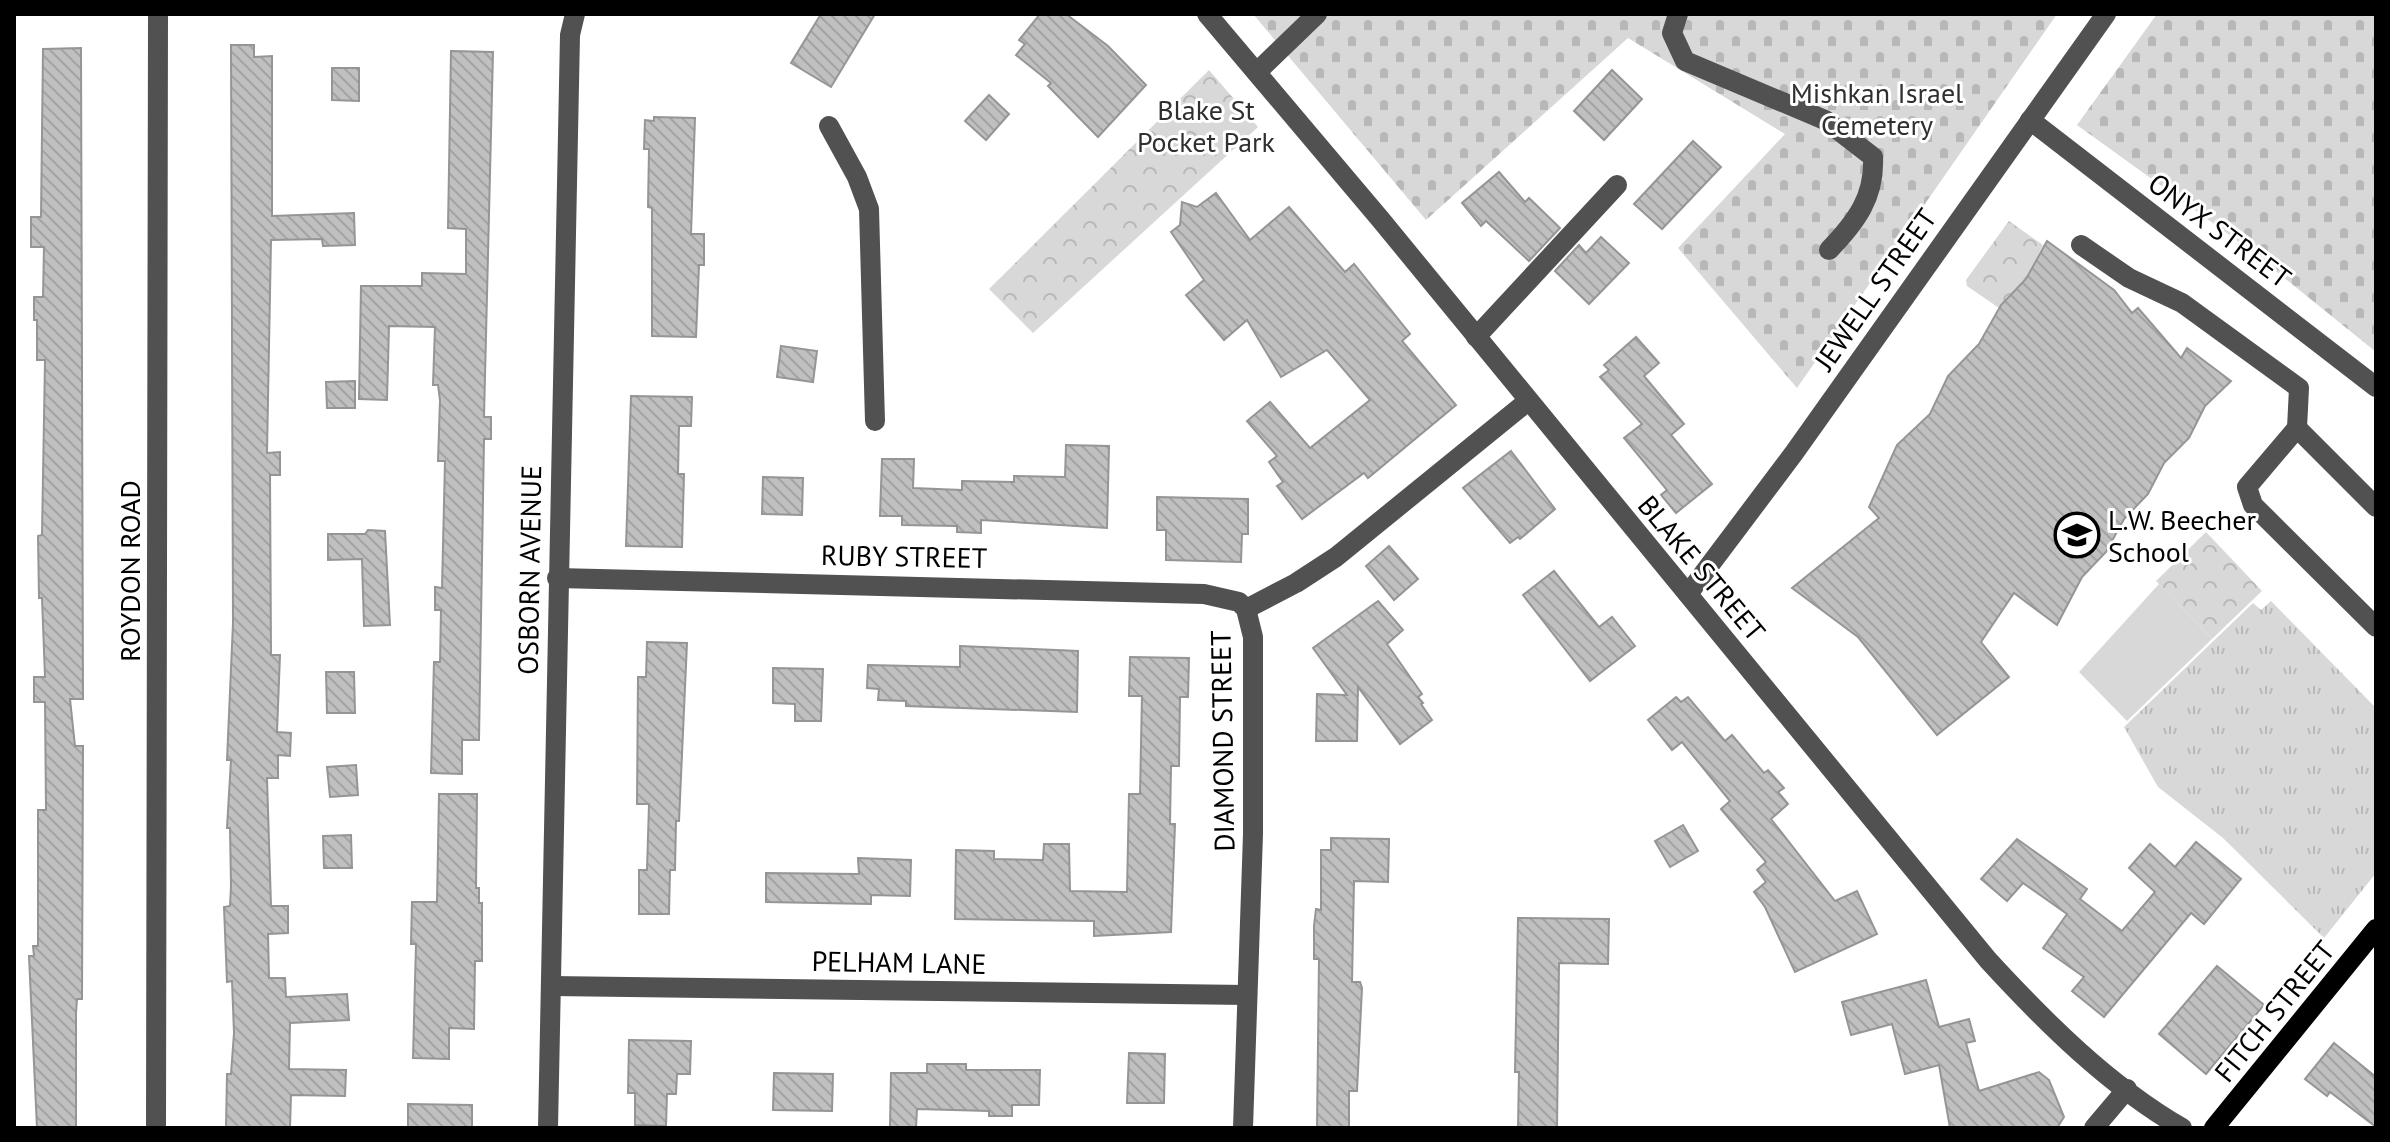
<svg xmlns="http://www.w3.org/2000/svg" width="2390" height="1142" font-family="'PT Sans',sans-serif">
<defs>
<pattern id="grass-tufts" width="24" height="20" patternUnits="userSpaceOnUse" patternTransform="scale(2)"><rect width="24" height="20" fill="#d8d8d8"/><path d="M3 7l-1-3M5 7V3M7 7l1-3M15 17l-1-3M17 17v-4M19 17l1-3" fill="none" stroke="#b8b8b8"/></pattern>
<pattern id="cemetery-stones" width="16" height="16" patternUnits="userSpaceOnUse" patternTransform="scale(2)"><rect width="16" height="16" fill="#d8d8d8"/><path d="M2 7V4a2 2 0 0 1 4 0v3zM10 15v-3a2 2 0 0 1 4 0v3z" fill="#b8b8b8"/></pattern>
<pattern id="park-crowns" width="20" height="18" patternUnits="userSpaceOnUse" patternTransform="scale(2)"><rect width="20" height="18" fill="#d8d8d8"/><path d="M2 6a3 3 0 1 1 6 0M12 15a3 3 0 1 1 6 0" fill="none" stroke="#b8b8b8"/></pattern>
<pattern id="building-back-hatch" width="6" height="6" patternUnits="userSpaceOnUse" patternTransform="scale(2)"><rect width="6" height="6" fill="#c0c0c0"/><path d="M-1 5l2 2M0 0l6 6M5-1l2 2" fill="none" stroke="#a3a3a3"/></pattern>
</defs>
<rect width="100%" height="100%" fill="#fff"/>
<polygon fill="url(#grass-tufts)" points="2271,601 2376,708 2376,873 2324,938 2223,838 2158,787 2124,727 2253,603 2261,610"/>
<g fill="url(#cemetery-stones)">
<polygon points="1253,14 2057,14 1797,388 1678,248 1785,134 1628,38 1426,220"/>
<polygon points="2157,14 2376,14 2376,352 2246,247 2077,125"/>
</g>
<g fill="url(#park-crowns)">
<polygon points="1209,70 1258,127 1033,333 989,289"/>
<polygon points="2009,221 2043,245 2024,282 1999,308 1967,286 1966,280"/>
<polygon points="2206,532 2262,591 2212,639 2156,581"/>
</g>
<polygon fill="#d8d8d8" points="2159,584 2212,639 2127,721 2079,672"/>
<g fill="url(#building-back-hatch)" stroke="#959595" stroke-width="2">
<polygon points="821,14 875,14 831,87 791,63"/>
<polygon points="1040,14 1066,14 1108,46 1146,85 1098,137 1048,86 1051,83 1016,55 1025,44 1019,40"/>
<polygon points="231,45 254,45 254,57 272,56 272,216 354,213 355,245 323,246 322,239 271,240 267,453 280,452 280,475 270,475 271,655 280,655 277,732 291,733 290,756 278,755 278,778 267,778 271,906 288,906 288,933 268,934 269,978 285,978 286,997 347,994 349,1020 290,1023 289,1069 346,1070 345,1096 291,1095 290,1128 226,1128 227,1074 231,1074 234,1033 232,981 227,982 224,907 230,906 231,886 230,828 227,828 231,760 227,760 233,623"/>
<polygon points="81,48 83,699 70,699 75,746 83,746 82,999 77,999 76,1013 76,1128 37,1128 29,956 34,956 33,946 38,946 38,810 46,810 45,702 34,702 34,677 45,677 42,598 39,598 38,536 42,535 45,360 37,360 37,320 34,320 34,297 43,297 44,247 31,247 31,217 41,217 43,49"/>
<polygon points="451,51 493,52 484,417 491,417 491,439 484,439 479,740 462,740 462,774 431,773 434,662 440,662 441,610 435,610 435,587 442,588 445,461 438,461 440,400 438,385 433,385 435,327 389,326 387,400 359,399 361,286 422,286 422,273 466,274 466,229 448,228"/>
<polygon points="332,68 359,68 359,101 332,100"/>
<polygon points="1612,70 1642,99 1604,140 1574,111"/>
<polygon points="989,95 1009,114 986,140 965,121"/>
<polygon points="654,117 695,118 691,234 704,234 704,265 699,265 696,337 652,336 652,208 648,207 649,149 644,149 645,120 654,121"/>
<polygon points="1693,141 1721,167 1662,229 1634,204"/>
<polygon points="1499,172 1525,202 1529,198 1560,228 1529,261 1486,221 1481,226 1462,203"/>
<polygon points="1216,193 1250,240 1289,207 1345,272 1354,264 1410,334 1402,341 1456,405 1368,478 1364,473 1302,519 1277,486 1283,482 1269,462 1277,456 1247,421 1270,402 1310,448 1370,400 1327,350 1281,377 1247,320 1224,340 1186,295 1204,280 1171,232 1180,225 1182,202 1197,207"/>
<polygon points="1601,237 1629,263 1589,304 1555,271 1579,245 1586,253"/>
<polygon points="2047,241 2114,290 2132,313 2138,308 2181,358 2187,348 2231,381 2205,406 2189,438 2164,463 2148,494 2124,519 2106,552 2082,577 2057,625 2014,593 1981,642 2009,677 1937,735 1858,637 1792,588 1879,518 1869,507 1897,445 1930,414 1948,376 1979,344 2001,305 2026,279"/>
<polygon points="1636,337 1659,363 1644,376 1684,424 1671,435 1712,484 1676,513 1661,495 1667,490 1624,438 1642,424 1600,377 1609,370 1604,365"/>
<polygon points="781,346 817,351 813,382 777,377"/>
<polygon points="355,381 355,408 327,408 326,382"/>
<polygon points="631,396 692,397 691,426 679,426 678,474 684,474 682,547 626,546"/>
<polygon points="1066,445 1109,446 1107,528 981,520 981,533 957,532 957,526 902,525 902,516 880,516 882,459 914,459 913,488 962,490 962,481 1014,482 1014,476 1065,477"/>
<polygon points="1511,451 1555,509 1520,539 1518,537 1510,543 1463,488"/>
<polygon points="763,477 803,478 802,515 762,514"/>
<polygon points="1157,497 1248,499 1248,534 1242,534 1241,562 1166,560 1166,530 1157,530"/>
<polygon points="368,530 385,531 390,625 364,626 362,559 328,560 328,534 365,534"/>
<polygon points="1389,546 1418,579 1394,600 1366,566"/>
<polygon points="1554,571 1599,627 1612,617 1635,646 1590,681 1523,595"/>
<polygon points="1378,601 1403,630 1387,644 1422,694 1418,697 1423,703 1421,704 1432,720 1400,744 1358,687 1357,741 1316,741 1317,694 1347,695 1313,648"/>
<polygon points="647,642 687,643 679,821 676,821 675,870 670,870 669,914 639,914 639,870 647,870 649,804 637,804 638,677 646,677"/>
<polygon points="960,646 1078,651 1077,712 906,706 906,701 878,700 879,689 867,688 868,665 960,667"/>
<polygon points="1130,657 1189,658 1188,697 1180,697 1179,766 1171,766 1170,824 1175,824 1171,932 1094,936 1094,921 955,919 956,850 994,851 994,859 1043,860 1044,844 1069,844 1070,891 1127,892 1129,794 1140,794 1142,696 1129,696"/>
<polygon points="773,668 823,669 821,721 795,721 795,704 773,703"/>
<polygon points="326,672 354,672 355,713 327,713"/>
<polygon points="1676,697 1681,702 1688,697 1725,741 1732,735 1764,773 1768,770 1784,788 1778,792 1788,804 1771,819 1835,901 1857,891 1877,934 1795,972 1765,907 1754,892 1766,882 1757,870 1766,862 1721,809 1730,801 1682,742 1672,750 1648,720"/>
<polygon points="356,765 358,795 330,797 327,767"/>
<polygon points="439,794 477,794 476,888 479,888 479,903 482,903 482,961 475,961 474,1029 449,1028 449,1059 413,1058 416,944 411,944 412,902 437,902"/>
<polygon points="1683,825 1698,851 1670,867 1655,841"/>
<polygon points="351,835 352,868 324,868 323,836"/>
<polygon points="1331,838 1389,839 1388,882 1354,881 1352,982 1360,982 1362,988 1357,1091 1349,1091 1349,1128 1317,1128 1319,959 1314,959 1314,926 1316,909 1321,910 1321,850 1331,850"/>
<polygon points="2017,839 2087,889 2080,899 2122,931 2155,892 2129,868 2150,844 2175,867 2196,842 2241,879 2204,924 2191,913 2104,1017 2072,991 2084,977 2043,948 2067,914 2023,883 2007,901 1981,879"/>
<polygon points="858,858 911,860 910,896 871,895 871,904 766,902 766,873 859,874"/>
<polygon points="1518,918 1609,919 1608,964 1559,963 1557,1128 1518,1128 1519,1072 1515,1072"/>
<polygon points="2217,966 2264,1005 2206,1074 2159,1034"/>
<polygon points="1926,980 1939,1027 1969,1019 1975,1041 1966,1043 1979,1091 2039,1072 2049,1080 2064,1117 2057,1128 1950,1128 1939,1065 1905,1074 1892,1024 1851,1035 1842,1002"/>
<polygon points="629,1040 691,1041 690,1074 677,1074 676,1094 667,1094 666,1126 635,1125 635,1093 628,1093"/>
<polygon points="2334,1043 2376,1077 2376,1127 2330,1092 2327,1096 2305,1079"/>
<polygon points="1129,1053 1165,1054 1164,1103 1127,1103"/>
<polygon points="927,1064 966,1064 966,1070 1040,1070 1039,1105 1012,1105 1012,1116 989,1116 989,1111 917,1109 916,1128 890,1128 891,1073 927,1073"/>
<polygon points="774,1073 833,1074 832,1111 773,1110"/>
<polygon points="408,1104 472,1105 472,1128 408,1128"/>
</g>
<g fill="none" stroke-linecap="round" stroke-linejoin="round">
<g stroke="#515151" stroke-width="20">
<path d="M1207,14L1381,220L1988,960C2045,1022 2108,1085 2182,1128"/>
<path d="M1678,14L1672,33L1685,61L1825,120L1873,157C1875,197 1856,222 1829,250"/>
<polyline points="1257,72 1317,14"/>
<polyline points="2030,120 2376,387"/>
<polyline points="829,126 857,177 869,209 875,421"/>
<polyline points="2081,245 2129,278 2182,303 2299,388 2297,428"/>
<polyline points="1476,337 1617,185"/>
<polyline points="2376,507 2297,428 2247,487 2253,505 2376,627"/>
<polyline points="557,578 1204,594 1239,602 1246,609 1253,637 1253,834 1243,1128"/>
<polyline points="1688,594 1794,453 2106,14"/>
<polyline points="1246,609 1296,583 1336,557 1528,401"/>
<polyline points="551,986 1247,995"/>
<polyline points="156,1128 158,14"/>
<polyline points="548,1128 570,35 575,14"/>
<polyline points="2094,1128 2127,1089"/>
</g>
<polyline stroke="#000" stroke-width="20" points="2214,1128 2376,929"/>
</g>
<defs>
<g id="school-ring" transform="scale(2.3)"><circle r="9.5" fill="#fff" stroke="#000" stroke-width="1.5"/><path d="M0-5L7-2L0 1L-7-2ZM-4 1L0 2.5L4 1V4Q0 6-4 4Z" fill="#000"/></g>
</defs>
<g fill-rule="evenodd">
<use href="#school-ring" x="2077" y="535"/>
</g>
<g text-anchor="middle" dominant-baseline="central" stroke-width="6" stroke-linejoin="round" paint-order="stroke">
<g font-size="28" fill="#2f2f2f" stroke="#fff">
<text x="1877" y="92">Mishkan Israel<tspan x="1877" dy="32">Cemetery</tspan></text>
<text x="1206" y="109">Blake St<tspan x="1206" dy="32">Pocket Park</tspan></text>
</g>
<g font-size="28" fill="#000" stroke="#fff">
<text transform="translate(2220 230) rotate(37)">ONYX STREET</text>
<text transform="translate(1875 289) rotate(-55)">JEWELL STREET</text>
<text transform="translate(904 556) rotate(1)">RUBY STREET</text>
<text transform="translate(1702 568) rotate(50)">BLAKE STREET</text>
<text transform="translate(529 570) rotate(-89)">OSBORN AVENUE</text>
<text transform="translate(129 571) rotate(-90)">ROYDON ROAD</text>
<text transform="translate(1222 741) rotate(-91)">DIAMOND STREET</text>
<text transform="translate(899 962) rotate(1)">PELHAM LANE</text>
<text transform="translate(2274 1011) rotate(-51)">FITCH STREET</text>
</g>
<g font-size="28" fill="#000" stroke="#fff" text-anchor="start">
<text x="2108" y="519">L.W. Beecher<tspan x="2108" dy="32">School</tspan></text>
</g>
</g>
<rect width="2390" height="1142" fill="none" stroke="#000000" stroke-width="32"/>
</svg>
